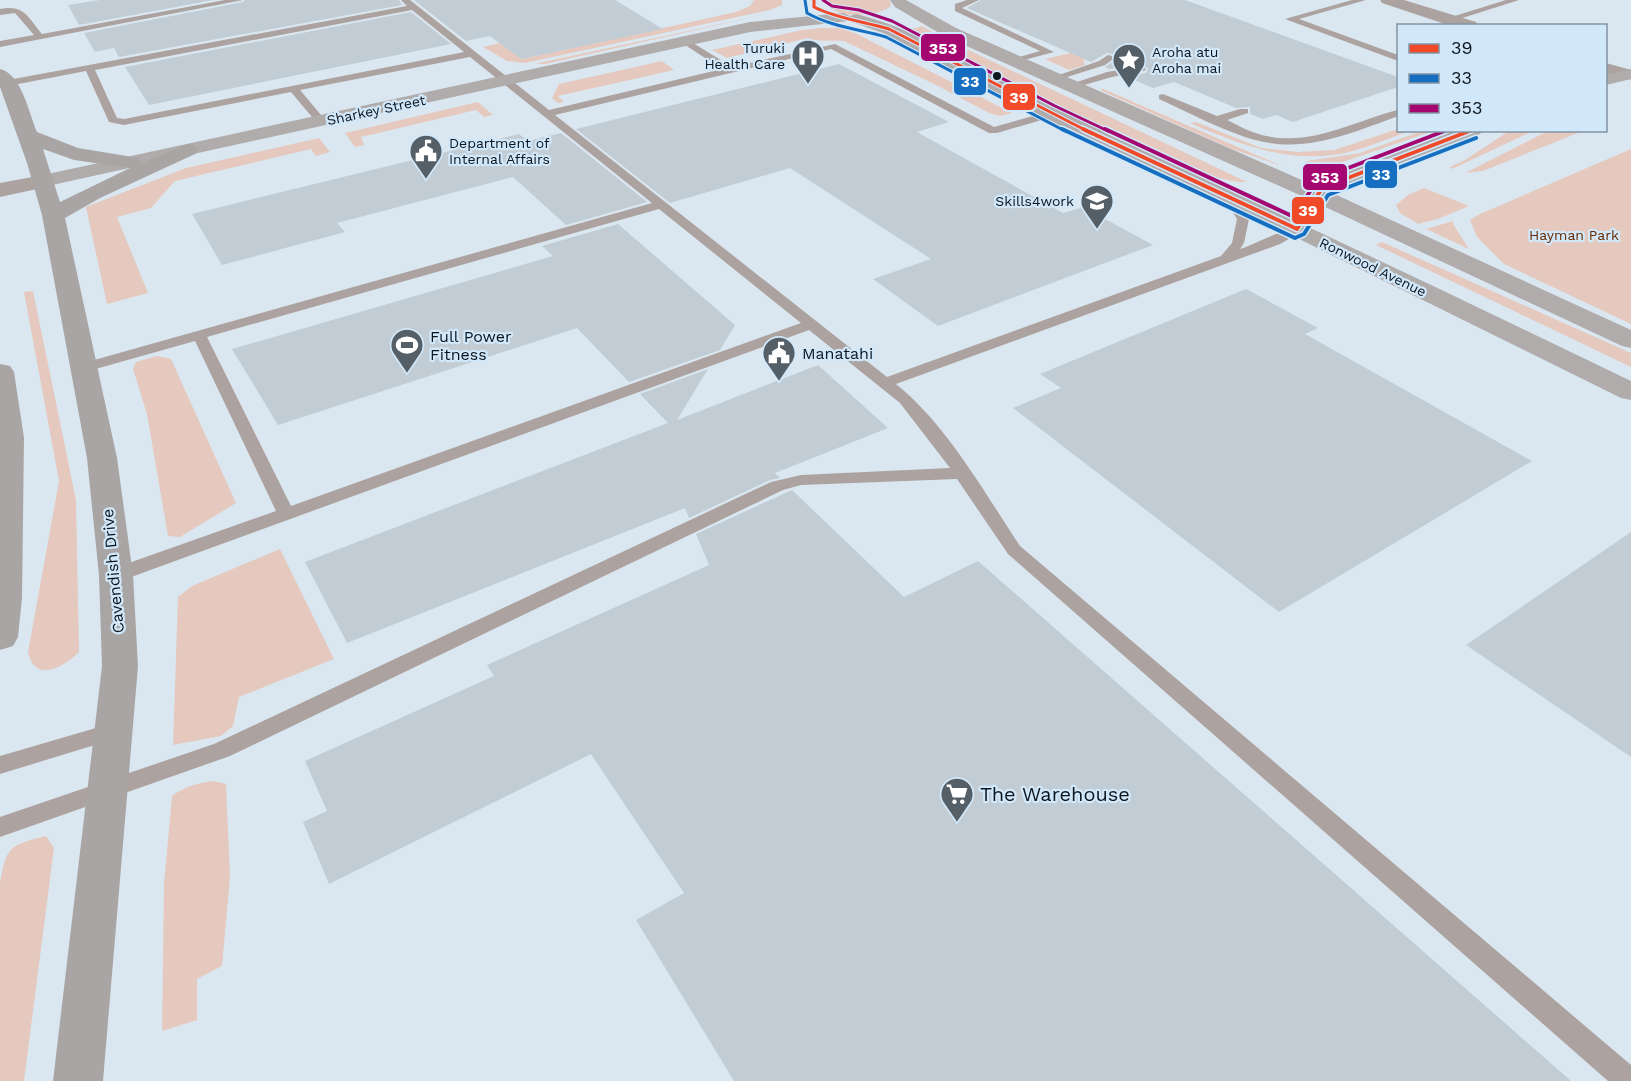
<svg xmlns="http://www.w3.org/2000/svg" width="1631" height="1081" font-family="'Work Sans',sans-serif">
<rect width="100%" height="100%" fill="#dae7f1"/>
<g fill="#e5c9be">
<polygon points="754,0 782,0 782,5 770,10 525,63 507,61 483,47 500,43 522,59 736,12 750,6"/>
<path d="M828,0H889L891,3L890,7C875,17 840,19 827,5Z"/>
<polygon points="767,14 545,64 537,64 538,63"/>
<path d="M922,26L945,39L1247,182C1217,184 1176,159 1148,148C1065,112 983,75 904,31Z"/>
<path d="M821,28H839L855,33L1012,113L1000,116L989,113L934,84L844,41C831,39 820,43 808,38L727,58L712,50L802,30Z"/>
<polygon points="1071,53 1090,58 1083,60 1085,65 1069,70 1045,59"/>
<polygon points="662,61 674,70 558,96 564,102 558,103 552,98 559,84"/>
<polygon points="1101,88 1282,166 1232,149 1102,91"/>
<polygon points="478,102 493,115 484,117 476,110 361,137 364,145 355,147 345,133"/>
<path d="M1196,122L1261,148L1298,152L1334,150L1398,129L1410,131C1389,138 1367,148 1345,153C1289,164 1240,145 1190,123Z"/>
<polygon points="1550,130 1583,131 1483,171 1465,173"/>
<polygon points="1422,131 1433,131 1337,164 1302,167 1307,161 1360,153"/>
<polygon points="1509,131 1533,131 1452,169 1450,167 1465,160"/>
<polygon points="319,138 330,152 316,156 311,149 175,181 151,208 117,217 148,293 107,304 86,207 186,168"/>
<polygon points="1631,149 1631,324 1504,264 1477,237 1470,220 1480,214"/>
<polygon points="1424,188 1469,206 1438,219 1418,224 1400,213 1396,205 1408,195"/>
<polygon points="1453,221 1453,224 1469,249 1426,229"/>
<polygon points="1382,242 1631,353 1631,367 1376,245"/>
<path d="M33,291L76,500L79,652C64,667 35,684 28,652L59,481L24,292Z"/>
<polygon points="157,356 171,359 236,503 180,537 168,536 147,414 133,369 136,362"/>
<polygon points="280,549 334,659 239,697 233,726 221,736 173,745 178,597 192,586"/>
<path d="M214,781L226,784L230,877L222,966L197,979V1020L162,1031L164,883L172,796C186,786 197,783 214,781Z"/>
<path d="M46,836L54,848L24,1081H0V883C6,846 10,845 46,836Z"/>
</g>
<g fill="#c1ccd4">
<polygon points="100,0 213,0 79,25 68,5"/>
<polygon points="245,0 399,0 402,5 119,57 114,48 95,52 84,33 243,2"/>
<polygon points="414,0 615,0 663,29 521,59 490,36 466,41"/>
<polygon points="981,0 1185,0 1398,77 1398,87 1293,122 1276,115 1263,119 1250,114 1250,107 1236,108 1174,82 1153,88 1127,77 1146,73 1148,69 1142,64 1109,69 1105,67 1117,59 1117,55 1107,53 1091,62 967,8"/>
<polygon points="411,12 451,44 149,105 125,67"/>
<polygon points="839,64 949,122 917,132 1063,213 1083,207 1153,245 938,326 873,279 931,259 790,168 670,203 576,129"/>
<polygon points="561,133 647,202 566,225 513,177 337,223 345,232 222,265 192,214 519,134 528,141"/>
<polygon points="618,224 735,325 720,350 629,382 577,328 278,425 232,349 553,256 542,246"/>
<polygon points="1246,289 1318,328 1305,334 1532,461 1279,612 1013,408 1061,388 1040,374"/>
<polygon points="818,365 888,428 775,473 780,478 770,480 689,518 685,508 347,643 305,562 668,423 640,394 708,369 677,420"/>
<polygon points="792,490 904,597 978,561 1571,1081 734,1081 636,920 684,893 591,754 329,884 303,822 327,811 305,761 494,676 487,665 709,565 696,534"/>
<polygon points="1631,532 1631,757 1466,645"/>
</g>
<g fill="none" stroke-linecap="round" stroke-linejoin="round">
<g fill="#aca29f" fill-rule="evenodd">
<path d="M225,0H243L0,47V41L34,35L15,13L0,15V9C24,4 28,17 42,34Z"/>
<path d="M401,0H410L549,110L722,69L682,43V39L685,38L732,67L835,44L994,127L1047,112H1055V116L997,133H989L831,49L555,115L887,377L1221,256L1232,243L1237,219L1225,199L1227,196H1235L1249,219L1244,243L1240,249C1252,245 1293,225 1301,226L1303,229L1301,232L1280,244L896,384C947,425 984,492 1020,546L1631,1065V1081H1608L1008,554L957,479L801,485L783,490L230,756L0,837V817L214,744L771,482L801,475L950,468L900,403L809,330L123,580L116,581L109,580L107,575L109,570L276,511L195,341L85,372L77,367L80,364L652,203L470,57L300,90L326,121L321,124L317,123L291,92L124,125L109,122L86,71L8,86L3,83L8,80L407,6ZM412,10L464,52L124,119L117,118L95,70ZM659,209L801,323L291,506L207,337Z"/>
<polygon points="967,0 979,0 962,8 1054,52 1013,63 1013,59 1040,51 955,11 955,4"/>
<polygon points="1352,0 1366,0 1299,19 1398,55 1398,61 1285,19"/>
<polygon points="1506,0 1519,0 1453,21 1445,19"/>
<polygon points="1108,55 1116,57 1105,65 1064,78 1059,75 1099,61"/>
<polygon points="1141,66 1146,69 1144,71 1112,77 1070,89 1065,86 1107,72"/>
<path d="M1163,94L1217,116L1240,109H1248V113L1227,120C1239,126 1252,133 1266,136C1313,146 1354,121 1398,110V116C1357,131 1314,150 1270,143C1238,139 1190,113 1159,99V95Z"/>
<polygon points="113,723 121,725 124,731 121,737 0,774 0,756"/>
</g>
<g fill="#aca29f" fill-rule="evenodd">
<polygon points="1380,0 1404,0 1476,22 1478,26 1451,26 1382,3"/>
<polygon points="1606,63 1631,70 1631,79 1627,80 1606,74"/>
<polygon points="43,175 51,176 54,181 51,186 0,197 0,183"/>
</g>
<g fill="#b0acab" fill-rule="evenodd">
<polygon points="890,0 906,0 956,28 1313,185 1453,130 1483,130 1480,134 1330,192 1631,330 1631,348 1622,346 1321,205 1317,211 1309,213 1301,211 1298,206 1304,197 944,36 895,7"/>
<path d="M843,13L850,16L856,14C929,32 996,81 1065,113C1254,201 1443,290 1631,381V400L1621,398L1289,234L1044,118L883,33L849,21L750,32L43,187L35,186L32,181L35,176L43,175L750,22Z"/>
<polygon points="1631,69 1631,79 1606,85 1606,75"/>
</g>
<g fill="#a9a5a4" fill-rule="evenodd">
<path d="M0,69C22,74 29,114 37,132L78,148L139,158L142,163L188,144L195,146L198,150L195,154L100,198L65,218L117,458L133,575L138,666L103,1081H53L102,666L99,575L87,458L42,215L27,163L0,87ZM43,149L74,160L130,168L60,202Z"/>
<polygon points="0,364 10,366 14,372 24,438 22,598 18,637 13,646 0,650"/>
</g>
<g stroke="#d1e8fa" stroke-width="5">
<path id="bus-1-far1" d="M814,0V7C835,18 865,22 889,29L1087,131"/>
</g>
<g stroke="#d1e8fa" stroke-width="7">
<polyline id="bus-1" points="1083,129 1297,229 1322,188 1472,130"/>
</g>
<g stroke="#d1e8fa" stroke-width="5">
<path id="bus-2-far1" d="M805,0L807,13C832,27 859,29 886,37L1065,131"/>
</g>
<g stroke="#d1e8fa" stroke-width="7">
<polyline id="bus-2" points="1062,129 1295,238 1304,234 1328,195 1476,138"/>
</g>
<g stroke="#d1e8fa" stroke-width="5">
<polyline id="bus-3-far1" points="823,0 832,6 859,10 892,21 1055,106 1108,131"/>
</g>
<g stroke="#d1e8fa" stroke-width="7">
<polyline id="bus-3" points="1105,129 1294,217 1317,180 1447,130"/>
</g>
<use href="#bus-1-far1" stroke="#f14a28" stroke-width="3"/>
<use href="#bus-1" stroke="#f14a28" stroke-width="4"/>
<use href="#bus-2-far1" stroke="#166ec1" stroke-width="3"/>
<use href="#bus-2" stroke="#166ec1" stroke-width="4"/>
<use href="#bus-3-far1" stroke="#a50771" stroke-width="3"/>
<use href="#bus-3" stroke="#a50771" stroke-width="4"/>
</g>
<defs>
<g id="hospital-pin" transform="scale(1.725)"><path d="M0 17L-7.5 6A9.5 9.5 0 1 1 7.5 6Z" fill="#545f68" stroke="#d1e8fa"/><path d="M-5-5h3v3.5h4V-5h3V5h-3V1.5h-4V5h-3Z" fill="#fff"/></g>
<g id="sight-pin" transform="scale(1.725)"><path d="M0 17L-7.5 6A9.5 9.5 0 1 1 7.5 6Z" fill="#545f68" stroke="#d1e8fa"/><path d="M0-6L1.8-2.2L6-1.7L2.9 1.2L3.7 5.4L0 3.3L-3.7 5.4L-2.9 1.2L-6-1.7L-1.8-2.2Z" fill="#fff"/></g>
<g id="civic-pin" transform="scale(1.725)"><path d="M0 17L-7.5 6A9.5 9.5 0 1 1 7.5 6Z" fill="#545f68" stroke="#d1e8fa"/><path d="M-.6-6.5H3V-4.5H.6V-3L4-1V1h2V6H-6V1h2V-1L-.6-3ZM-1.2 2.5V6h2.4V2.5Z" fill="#fff"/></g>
<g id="school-pin" transform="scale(1.725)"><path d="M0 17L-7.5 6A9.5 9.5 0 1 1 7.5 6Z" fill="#545f68" stroke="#d1e8fa"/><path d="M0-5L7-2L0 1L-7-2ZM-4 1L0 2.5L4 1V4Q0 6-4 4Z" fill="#fff"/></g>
<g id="stadium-pin" transform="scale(1.725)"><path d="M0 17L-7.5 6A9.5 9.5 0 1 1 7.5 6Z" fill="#545f68" stroke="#d1e8fa"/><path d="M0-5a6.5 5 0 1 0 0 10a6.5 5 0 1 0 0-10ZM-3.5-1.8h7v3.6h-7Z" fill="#fff"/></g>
<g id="supermarket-pin" transform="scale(1.725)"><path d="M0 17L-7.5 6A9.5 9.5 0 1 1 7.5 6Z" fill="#545f68" stroke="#d1e8fa"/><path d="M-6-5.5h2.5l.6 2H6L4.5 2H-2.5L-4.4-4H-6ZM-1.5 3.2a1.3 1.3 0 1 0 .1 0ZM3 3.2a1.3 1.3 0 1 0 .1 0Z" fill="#fff"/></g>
</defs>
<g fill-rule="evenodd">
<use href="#hospital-pin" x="808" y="56"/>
<use href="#sight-pin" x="1129" y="60"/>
<use href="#civic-pin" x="426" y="151"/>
<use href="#school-pin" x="1097" y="201"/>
<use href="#stadium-pin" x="407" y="345"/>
<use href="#civic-pin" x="779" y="353"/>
<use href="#supermarket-pin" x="957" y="794"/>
</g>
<circle fill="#0c161e" stroke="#d1e8fa" stroke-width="2" cx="997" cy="76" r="5"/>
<g text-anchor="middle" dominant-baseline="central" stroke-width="4.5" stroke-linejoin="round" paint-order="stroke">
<g font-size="14" fill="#0c161e" stroke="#d1e8fa" text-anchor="end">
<text x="785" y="48">Turuki<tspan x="785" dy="16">Health Care</tspan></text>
<text x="1152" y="52" text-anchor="start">Aroha atu<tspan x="1152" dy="16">Aroha mai</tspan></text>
<text x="449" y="143" text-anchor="start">Department of<tspan x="449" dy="16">Internal Affairs</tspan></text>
<text x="1074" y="201">Skills4work</text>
</g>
<g font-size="14" fill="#0c161e" stroke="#d1e8fa">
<text transform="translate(376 110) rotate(-12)">Sharkey Street</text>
<text transform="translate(1373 267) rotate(26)">Ronwood Avenue</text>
</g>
<g font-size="14" fill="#662901" stroke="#d1e8fa">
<text x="1574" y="235">Hayman Park</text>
</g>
<g font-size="16" fill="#0c161e" stroke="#d1e8fa" text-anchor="start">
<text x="430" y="336">Full Power<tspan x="430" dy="18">Fitness</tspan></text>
<text x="802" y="353">Manatahi</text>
</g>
<g font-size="16" fill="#0c161e" stroke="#d1e8fa">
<text transform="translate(113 571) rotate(-95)">Cavendish Drive</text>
</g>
<g font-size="20" fill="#0c161e" stroke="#d1e8fa" text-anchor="start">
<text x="980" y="794">The Warehouse</text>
</g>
</g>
<g stroke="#d1e8fa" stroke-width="2">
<rect x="920" y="33" width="46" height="29" rx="6" fill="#a50771"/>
<rect x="953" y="67" width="34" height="29" rx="6" fill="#166ec1"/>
<rect x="1002" y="83" width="34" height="28" rx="6" fill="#f14a28"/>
<rect x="1364" y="160" width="34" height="29" rx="6" fill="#166ec1"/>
<rect x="1302" y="163" width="46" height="28" rx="6" fill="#a50771"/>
<rect x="1291" y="196" width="34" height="29" rx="6" fill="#f14a28"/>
</g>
<g font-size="16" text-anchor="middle" font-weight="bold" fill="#fff">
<text x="943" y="54">353</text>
<text x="970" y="87">33</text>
<text x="1019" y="103">39</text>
<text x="1381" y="180">33</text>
<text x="1325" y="183">353</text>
<text x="1308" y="216">39</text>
</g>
<rect x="1397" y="24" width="210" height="108" fill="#d1e8fa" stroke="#8294a2" stroke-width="1.5"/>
<rect x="1409" y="44" width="30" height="9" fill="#f14a28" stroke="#8294a2" stroke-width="1.5"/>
<text x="1451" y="54" font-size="18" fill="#0c161e">39</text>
<rect x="1409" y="74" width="30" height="9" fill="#166ec1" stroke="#8294a2" stroke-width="1.5"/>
<text x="1451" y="84" font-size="18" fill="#0c161e">33</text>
<rect x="1409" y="104" width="30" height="9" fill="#a50771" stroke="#8294a2" stroke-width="1.5"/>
<text x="1451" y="114" font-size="18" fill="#0c161e">353</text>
</svg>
